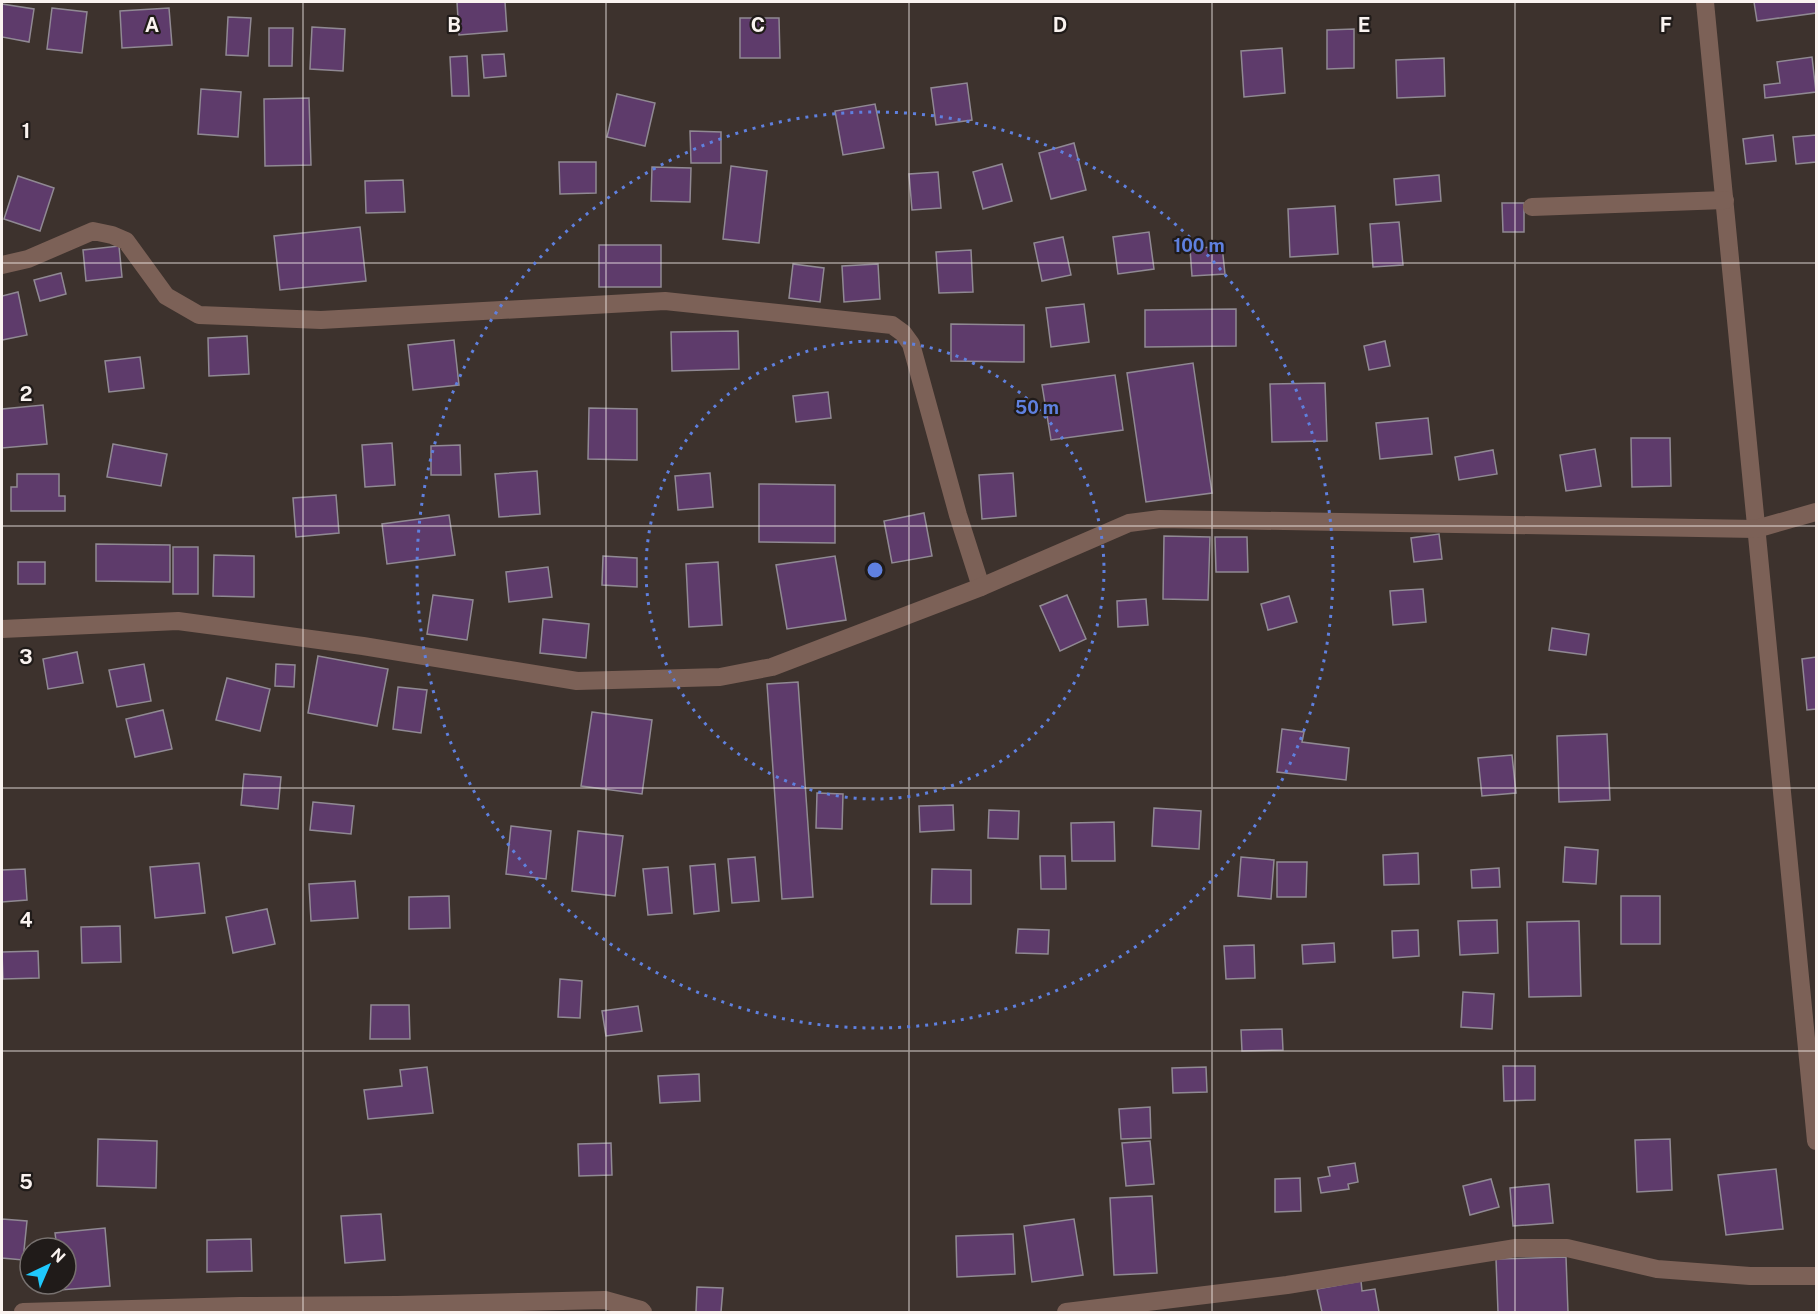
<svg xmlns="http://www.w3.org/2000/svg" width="1818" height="1314" font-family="'Public Sans',sans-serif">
<rect width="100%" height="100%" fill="#3d322d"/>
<g fill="#5e3b6b" stroke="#908993" stroke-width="1.5">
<polygon points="457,2 505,2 507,31 459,35"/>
<polygon points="1754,2 1816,2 1816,13 1757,21"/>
<polygon points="2,4 34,9 29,42 2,37"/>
<polygon points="52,8 87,12 82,53 47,49"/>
<polygon points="169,8 172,45 122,48 120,11"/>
<polygon points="228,17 251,18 248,56 226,55"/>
<polygon points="740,18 779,18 780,58 740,58"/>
<polygon points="312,27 345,29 343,71 310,69"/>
<polygon points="269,28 293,28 292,66 269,66"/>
<polygon points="1354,29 1354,68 1327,69 1327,30"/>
<polygon points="1282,48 1285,93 1244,97 1241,51"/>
<polygon points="504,54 506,76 484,78 482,55"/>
<polygon points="467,56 469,96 452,96 450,57"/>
<polygon points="1812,57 1816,92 1765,98 1764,85 1780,83 1777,62"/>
<polygon points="1444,58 1445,96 1397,98 1396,60"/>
<polygon points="967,83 972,120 936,125 931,88"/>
<polygon points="201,89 241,92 238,137 198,134"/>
<polygon points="617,94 655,103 645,146 607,137"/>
<polygon points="309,98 311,165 265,166 264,99"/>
<polygon points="875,104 884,148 843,155 835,111"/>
<polygon points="690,131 721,132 721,163 691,163"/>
<polygon points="1773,135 1776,161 1746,164 1743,139"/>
<polygon points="1816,135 1816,162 1796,164 1793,137"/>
<polygon points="1074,143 1086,190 1051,199 1039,153"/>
<polygon points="559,162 596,162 596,193 560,194"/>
<polygon points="1002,164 1012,201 983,209 973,172"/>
<polygon points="731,166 767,171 759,243 723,239"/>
<polygon points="652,167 691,168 690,202 651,201"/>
<polygon points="938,172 941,208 912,210 909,174"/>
<polygon points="1439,175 1441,201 1396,205 1394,179"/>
<polygon points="18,176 54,188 40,231 4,219"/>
<polygon points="403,180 405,212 366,213 365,181"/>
<polygon points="1502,203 1524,203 1524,232 1503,232"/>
<polygon points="1335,206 1338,254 1290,257 1288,209"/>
<polygon points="1399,222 1403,265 1373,267 1370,224"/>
<polygon points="360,227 366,281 280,290 274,236"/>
<polygon points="1149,232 1154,269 1118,274 1113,237"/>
<polygon points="1063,237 1071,275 1042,281 1034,243"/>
<rect x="599" y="245" width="62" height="42"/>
<polygon points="119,246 122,277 86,281 83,250"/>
<polygon points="1222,246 1225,274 1192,276 1190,249"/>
<polygon points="971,250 973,292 939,293 936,252"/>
<polygon points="793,264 824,268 820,302 789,298"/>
<polygon points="878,264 880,299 844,302 842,266"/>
<polygon points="61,273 66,294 40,301 34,280"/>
<polygon points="18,292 27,335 2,340 2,296"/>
<polygon points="1084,304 1089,342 1051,347 1046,308"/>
<polygon points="1236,309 1236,346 1145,347 1145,310"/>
<polygon points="951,324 1024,325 1024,362 951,361"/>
<polygon points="738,331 739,369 672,371 671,332"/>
<polygon points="247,336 249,374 209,376 208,338"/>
<polygon points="454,340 459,385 413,390 408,345"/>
<polygon points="1385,341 1390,366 1369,370 1364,346"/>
<polygon points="140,357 144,388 109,392 105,361"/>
<polygon points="1193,363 1212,493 1146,502 1127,373"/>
<polygon points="1115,375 1123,430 1051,440 1042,385"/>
<polygon points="1325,383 1327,441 1272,442 1270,384"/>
<polygon points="828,392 831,418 796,422 793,396"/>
<polygon points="43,405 47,444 2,448 2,409"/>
<polygon points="589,408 637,409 637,460 588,459"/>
<polygon points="1428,418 1432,454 1380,459 1376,423"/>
<polygon points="1631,438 1670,438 1671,486 1632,487"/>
<polygon points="392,443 395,485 365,487 362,445"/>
<polygon points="113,444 167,454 161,486 107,477"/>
<polygon points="460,445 461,475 431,475 431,446"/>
<polygon points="1595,449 1601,486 1566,491 1560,455"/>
<polygon points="1493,450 1497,474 1459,480 1455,457"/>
<polygon points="537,471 540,514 499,517 495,474"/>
<polygon points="710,473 713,507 678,510 675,476"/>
<polygon points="1013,473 1016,516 982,519 979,475"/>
<polygon points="17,474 59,474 59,496 65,496 65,511 11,511 11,487 17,487"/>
<polygon points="759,484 835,485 835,543 759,542"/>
<polygon points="336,495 339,533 296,537 293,498"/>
<polygon points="924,513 932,556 892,563 884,521"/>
<polygon points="449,515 455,555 387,564 382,524"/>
<polygon points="1439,534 1442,559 1414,562 1411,538"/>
<polygon points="1164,536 1210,537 1208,600 1163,599"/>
<polygon points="1215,537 1247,537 1248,572 1216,572"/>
<polygon points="96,544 170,545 170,582 96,581"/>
<rect x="173" y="547" width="25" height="47"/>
<polygon points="214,555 254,556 254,597 213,596"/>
<polygon points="603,556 637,558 637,587 602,585"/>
<polygon points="835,556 846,620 787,629 776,565"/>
<rect x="18" y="562" width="27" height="22"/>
<polygon points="718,562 722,625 689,627 686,564"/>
<polygon points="548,567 552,597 509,602 506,572"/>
<polygon points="1423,589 1426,622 1393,625 1390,591"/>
<polygon points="433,595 473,600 467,640 427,634"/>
<polygon points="1067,595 1086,639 1060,651 1040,606"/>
<polygon points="1289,596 1297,622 1268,630 1261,604"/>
<polygon points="1146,599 1148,625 1118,627 1117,601"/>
<polygon points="543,619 589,624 586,658 540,653"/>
<polygon points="1552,628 1589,634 1586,655 1549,650"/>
<polygon points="77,652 83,683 48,689 43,659"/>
<polygon points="318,656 388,669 377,726 308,713"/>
<polygon points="1816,657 1816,709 1807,710 1802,659"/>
<polygon points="144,664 151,701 117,707 109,670"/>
<polygon points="276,664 295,665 294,687 275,686"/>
<polygon points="227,678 270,689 260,731 216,720"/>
<polygon points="798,682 813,897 782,899 767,684"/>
<polygon points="398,687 427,690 421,733 393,729"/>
<polygon points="163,710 172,749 135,757 126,719"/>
<polygon points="592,712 652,720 642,794 581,786"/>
<polygon points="1282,729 1304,732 1302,742 1349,748 1346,780 1277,772"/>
<polygon points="1607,734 1610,800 1559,802 1557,736"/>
<polygon points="1512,755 1516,793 1482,796 1478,758"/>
<polygon points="244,774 281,777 278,809 241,805"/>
<polygon points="817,793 843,794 842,829 816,828"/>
<polygon points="313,802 354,806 351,834 310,830"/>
<polygon points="953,805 954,830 920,832 919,806"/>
<polygon points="1154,808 1201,811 1199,849 1152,846"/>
<polygon points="989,810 1019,811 1018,839 988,838"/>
<polygon points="1114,822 1115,861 1072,861 1071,823"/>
<polygon points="511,826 551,831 546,879 506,874"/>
<polygon points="578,831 623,836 615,896 572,891"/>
<polygon points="1565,847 1598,850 1596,884 1563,882"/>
<polygon points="1418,853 1419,884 1384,885 1383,855"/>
<polygon points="1040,856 1065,856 1066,889 1041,889"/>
<polygon points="755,857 759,901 732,903 728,859"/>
<polygon points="1241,857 1274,860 1271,899 1238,896"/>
<polygon points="1277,862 1307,862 1306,897 1277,897"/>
<polygon points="199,863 205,913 155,918 150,867"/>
<polygon points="715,864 719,911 694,914 690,866"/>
<polygon points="668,867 672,913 648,915 643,869"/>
<polygon points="1499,868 1500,887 1472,888 1471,870"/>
<polygon points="25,869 27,900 2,902 2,870"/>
<polygon points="932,869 971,870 971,904 931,904"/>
<polygon points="355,881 358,918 311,921 309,884"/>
<polygon points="449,896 450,928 409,929 409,897"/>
<rect x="1621" y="896" width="39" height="48"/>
<polygon points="267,909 275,944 233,953 226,917"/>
<polygon points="1497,920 1498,953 1460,955 1458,921"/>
<polygon points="1579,921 1581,996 1529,997 1527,922"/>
<polygon points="120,926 121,962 82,963 81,927"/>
<polygon points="1018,929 1049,930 1048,954 1016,953"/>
<polygon points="1418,930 1419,956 1393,958 1392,931"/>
<polygon points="1334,943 1335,962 1303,964 1302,945"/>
<polygon points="1254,945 1255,978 1226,979 1224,946"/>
<polygon points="38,951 39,978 3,979 2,952"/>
<polygon points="560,979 582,981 580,1018 558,1017"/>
<polygon points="1463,992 1494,994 1492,1029 1461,1027"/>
<polygon points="371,1005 409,1005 410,1039 370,1039"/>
<polygon points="638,1006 642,1031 606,1036 602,1011"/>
<polygon points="1282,1029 1283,1050 1242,1051 1241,1030"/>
<polygon points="1503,1066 1535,1066 1535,1100 1504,1101"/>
<polygon points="427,1067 433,1113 368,1119 364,1090 402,1086 400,1070"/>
<polygon points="1206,1067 1207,1092 1173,1093 1172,1068"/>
<polygon points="699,1074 700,1101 660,1103 658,1076"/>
<polygon points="1150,1107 1151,1138 1121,1139 1119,1109"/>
<polygon points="98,1139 157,1141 156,1188 97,1186"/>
<polygon points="1670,1139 1672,1190 1637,1192 1635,1140"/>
<polygon points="1150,1141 1154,1184 1126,1186 1122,1143"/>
<polygon points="611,1143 612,1175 579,1176 578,1144"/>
<polygon points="1355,1163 1358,1182 1348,1184 1349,1189 1321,1193 1318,1178 1330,1176 1328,1167"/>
<polygon points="1776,1169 1783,1229 1726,1235 1718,1175"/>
<polygon points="1300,1178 1301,1211 1275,1212 1275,1179"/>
<polygon points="1491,1179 1499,1207 1470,1215 1463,1186"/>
<polygon points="1549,1184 1553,1223 1513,1226 1510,1188"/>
<polygon points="1152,1196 1157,1273 1114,1275 1110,1198"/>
<polygon points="381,1214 385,1260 345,1263 341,1216"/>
<polygon points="2,1219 27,1221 23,1260 2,1258"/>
<polygon points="1074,1219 1083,1275 1032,1282 1024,1226"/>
<polygon points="105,1228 110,1286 60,1290 60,1284 66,1284 66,1248 57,1248 55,1233"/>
<polygon points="1013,1234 1015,1274 957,1277 956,1236"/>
<polygon points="251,1239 252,1271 207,1272 207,1240"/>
<polygon points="1566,1257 1568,1312 1498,1312 1496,1259"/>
<polygon points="1361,1281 1362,1291 1375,1289 1379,1312 1322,1312 1317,1289"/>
<polygon points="697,1287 723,1288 721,1312 696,1312"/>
</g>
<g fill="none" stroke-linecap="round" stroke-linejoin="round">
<g stroke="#7c6157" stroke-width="18">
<polyline points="1705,2 1816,1141"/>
<polyline points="1532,207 1725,200"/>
<polyline points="2,265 28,259 93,231 112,235 126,241 166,296 199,315 321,320 665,301 892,325 903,333 911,344 958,515 981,587"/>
<polyline points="2,629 178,621 363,646 577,681 720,677 772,667 981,587 1129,523 1160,519 1756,529 1816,512"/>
<polyline points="23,1312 240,1306 397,1305 605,1300 641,1310 643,1312"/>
<polyline points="1066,1312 1287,1285 1516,1248 1567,1248 1657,1269 1750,1276 1816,1276"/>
</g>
</g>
<path fill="none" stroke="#faf3f0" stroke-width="1.5" stroke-opacity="0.55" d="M303,2V1312M606,2V1312M909,2V1312M1212,2V1312M1515,2V1312M2,263H1816M2,526H1816M2,788H1816M2,1051H1816"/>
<g fill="none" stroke="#5f80df" stroke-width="3" stroke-dasharray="3 6">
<circle cx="875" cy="570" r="229"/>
<circle cx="875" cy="570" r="458"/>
</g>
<g font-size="20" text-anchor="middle" font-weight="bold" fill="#faf3f0" stroke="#201b19" stroke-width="4.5" stroke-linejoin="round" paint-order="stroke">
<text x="152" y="32">A</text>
<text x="454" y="32">B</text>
<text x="758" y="32">C</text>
<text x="1060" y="32">D</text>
<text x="1364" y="32">E</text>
<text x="1666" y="32">F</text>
<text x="26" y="138">1</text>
<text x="26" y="401">2</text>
<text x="26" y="664">3</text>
<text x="26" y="927">4</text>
<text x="26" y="1189">5</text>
</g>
<circle cx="875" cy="570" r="9" fill="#5f80df" stroke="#201b19" stroke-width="3"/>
<g font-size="18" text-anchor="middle" font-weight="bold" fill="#5f80df" stroke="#201b19" stroke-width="4.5" stroke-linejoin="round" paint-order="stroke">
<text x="1199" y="252">100 m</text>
<text x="1037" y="414">50 m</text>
</g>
<rect width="1818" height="1314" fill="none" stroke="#faf3f0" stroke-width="6"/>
<g transform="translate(48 1266) rotate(44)"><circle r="28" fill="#201b19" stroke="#77716f" stroke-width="1.5"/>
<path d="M0-4.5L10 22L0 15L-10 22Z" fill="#1fc9fd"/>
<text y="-9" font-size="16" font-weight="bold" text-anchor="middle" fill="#faf3f0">N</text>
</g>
</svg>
